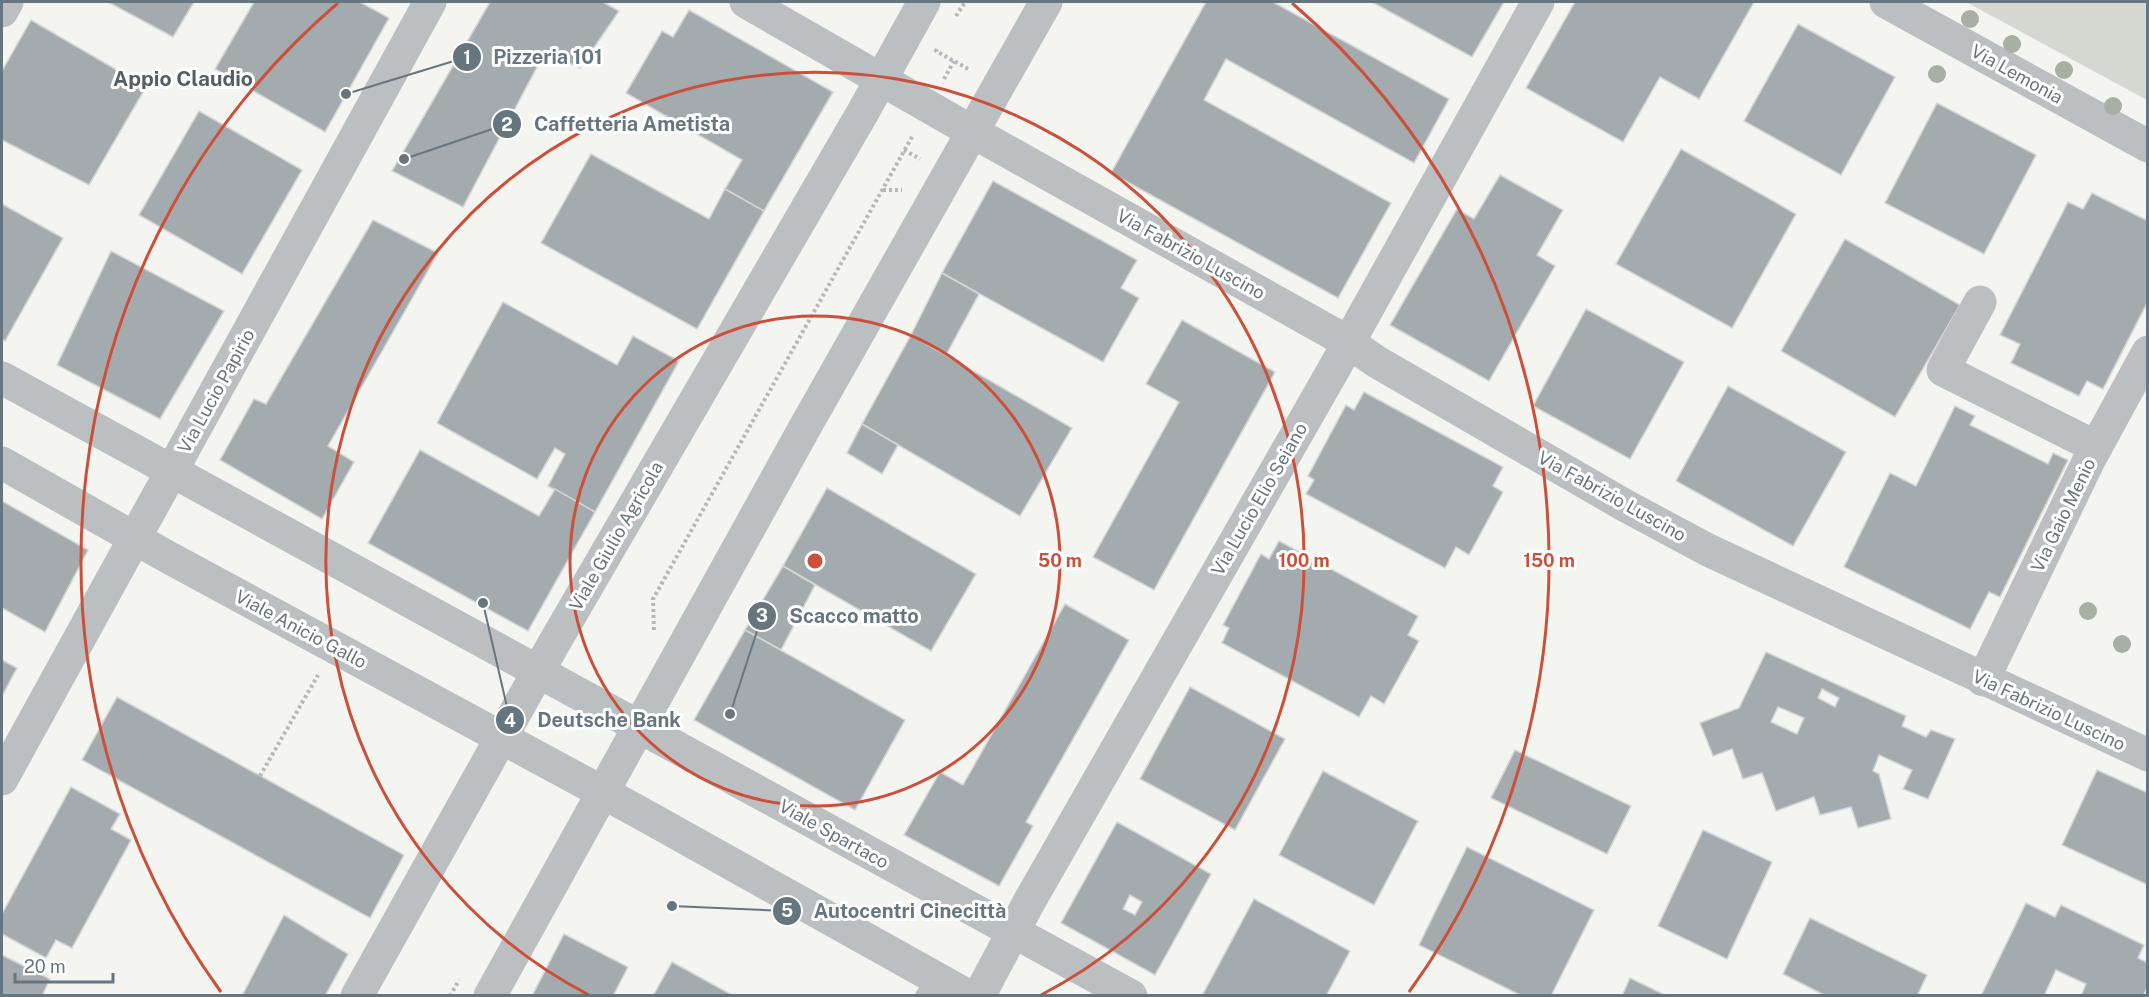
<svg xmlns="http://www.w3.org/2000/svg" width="2149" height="997" font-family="'Public Sans',sans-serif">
<rect width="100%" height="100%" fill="#f4f4f1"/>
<polygon fill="#d4d8d1" points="1966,2 2147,2 2147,100"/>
<g fill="#a4abaf" stroke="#d5d5d4" stroke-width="1.5" fill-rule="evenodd">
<polygon points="108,2 194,2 173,37"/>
<polygon points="254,2 360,2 389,18 325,132 215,69"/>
<polygon points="490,2 603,2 619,11 580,68 545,52 463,207 392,171"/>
<polygon points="1206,2 1273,2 1449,99 1414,163 1226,59 1204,100 1391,203 1338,298 1111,173"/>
<polygon points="1372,2 1504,2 1472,57"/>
<polygon points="1575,2 1754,2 1699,99 1660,77 1623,142 1526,88"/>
<polygon points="689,10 833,92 764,211 725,189 742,160 626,93 662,31 673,37"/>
<polygon points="31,20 146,87 89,185 2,140 2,71"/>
<polygon points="1798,24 1895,77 1841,175 1744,121"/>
<polygon points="1937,103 2036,155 1984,254 1885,203"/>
<polygon points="199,111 302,170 242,274 139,215"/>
<polygon points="1681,149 1796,214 1732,328 1616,264"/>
<polygon points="591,154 709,219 725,189 764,211 697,329 541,243"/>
<polygon points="1500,175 1563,210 1537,255 1555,266 1489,381 1390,325 1457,209 1474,219"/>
<polygon points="993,181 1137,260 1121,288 1139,298 1103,362 942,273"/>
<polygon points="2092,193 2148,221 2148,301 2103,389 2087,381 2079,396 2011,363 2020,344 2000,335 2068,202 2083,209"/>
<polygon points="2,204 63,238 5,341 2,339"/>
<polygon points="373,220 438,253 328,446 354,462 322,519 220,460 254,399 266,404"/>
<polygon points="1845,239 1960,305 1895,417 1781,351"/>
<polygon points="111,251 224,311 160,419 57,365"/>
<polygon points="942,273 979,294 946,355 911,335"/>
<polygon points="503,302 617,365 633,336 679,361 595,512 548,486 565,454 555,448 537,479 437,423"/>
<polygon points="1586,309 1684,362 1630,459 1533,406"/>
<polygon points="1182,320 1275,372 1154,590 1093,557 1179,402 1146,384"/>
<polygon points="911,335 1072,428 1020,516 862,424"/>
<polygon points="1728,386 1846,452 1793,546 1676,481"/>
<polygon points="1364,392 1503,467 1493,486 1503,492 1469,555 1456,547 1445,568 1306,494 1314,480 1308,476 1346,405 1354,410"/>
<polygon points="1955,406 1975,416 1970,425 2048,464 2053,453 2068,460 2000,597 1989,592 1970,629 1844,567 1890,473 1916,486"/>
<polygon points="862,424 898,445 882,474 847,453"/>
<polygon points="420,450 539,516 555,489 595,512 528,631 368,543"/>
<polygon points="827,488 976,574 931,651 783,566"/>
<polygon points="2,501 88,550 45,632 2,608"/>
<polygon points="1279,541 1418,616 1408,635 1419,641 1384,704 1371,696 1359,717 1222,643 1229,628 1223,625 1261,554 1269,559"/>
<polygon points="783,566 815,585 781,650 745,630"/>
<polygon points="1065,604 1129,640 1026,822 1033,826 999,886 904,835 940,772 963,785"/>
<polygon points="745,630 905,720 855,810 694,720"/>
<path d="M1766,652L1906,716L1902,726L1926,737L1931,730L1955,739L1928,799L1903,789L1912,770L1879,755L1873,771L1879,774L1891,819L1858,828L1851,807L1820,815L1814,797L1776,811L1762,773L1743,779L1732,749L1713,756L1700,723L1739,708ZM1822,689L1839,698L1835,707L1818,698ZM1778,707L1804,718L1797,734L1771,722Z"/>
<polygon points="2,660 17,668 2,696"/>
<polygon points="1190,687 1285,739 1235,830 1140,779"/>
<polygon points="117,697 404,855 370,918 82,760"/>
<polygon points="1515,750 1631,806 1607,854 1491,798"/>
<polygon points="2097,770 2148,793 2148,885 2062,845"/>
<polygon points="1323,771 1418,821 1374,905 1279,855"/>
<polygon points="71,787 120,814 111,829 131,840 72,948 56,940 46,958 2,934 2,914"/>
<path d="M1117,822L1211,874L1155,975L1061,923ZM1130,895L1142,902L1135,915L1123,909Z"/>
<polygon points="1703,830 1772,862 1727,959 1658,926"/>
<polygon points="1467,847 1594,910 1551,996 1522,996 1419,945"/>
<polygon points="1254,899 1350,951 1326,996 1202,996"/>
<polygon points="2026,903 2055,917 2061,905 2144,945 2138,958 2148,963 2148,986 2143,996 2081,996 2086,984 2056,970 2044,996 1981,996"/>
<polygon points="284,915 348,954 325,996 242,996"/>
<polygon points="1810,918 1927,975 1917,996 1826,996 1783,974"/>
<polygon points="564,934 628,967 613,996 532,996"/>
<polygon points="2,955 50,979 42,996 2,996"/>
<polygon points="672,962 734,996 653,996"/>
<polygon points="1630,978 1667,996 1622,996"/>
</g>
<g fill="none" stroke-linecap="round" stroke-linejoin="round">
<g stroke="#b5b8ba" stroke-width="4" stroke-dasharray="3 3" stroke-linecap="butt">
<polyline points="956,16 965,2"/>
<polyline points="937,49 936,51 970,70"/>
<polyline points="944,79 954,61"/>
<polyline points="904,150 920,159"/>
<polyline points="883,190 902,190"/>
<polyline points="654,630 653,599 913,135"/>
<polyline points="260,776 318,675"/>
<polyline points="450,996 459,980"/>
</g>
<polyline stroke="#bbbfc2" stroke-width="20" points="925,996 941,981"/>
<g stroke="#bbbfc2" stroke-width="33">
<polyline points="746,2 971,131 1348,342 1377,362 1626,506 1708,550 2148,755"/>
<polyline points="1886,2 2148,146"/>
<polyline points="2,11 7,2"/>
<polyline points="1980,302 1943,370 2096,447"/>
<polyline points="1983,680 2089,460 2148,352"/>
<polyline points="2,779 430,2"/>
<polyline points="357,996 553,645 863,112 924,2"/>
<polyline points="490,996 804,429 1046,2"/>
<polyline points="979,996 1029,902 1335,367 1538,2"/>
</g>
<g stroke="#bbbfc2" stroke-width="33">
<polyline points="2,378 1131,996"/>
<polyline points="2,463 166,556 637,811 968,996"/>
</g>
</g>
<g fill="#a8afa4">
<circle cx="1970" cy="19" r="9"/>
<circle cx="2012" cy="44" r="9"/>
<circle cx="2064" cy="70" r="9"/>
<circle cx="1937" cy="74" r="9"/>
<circle cx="2113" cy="106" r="9"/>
<circle cx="2088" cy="611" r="9"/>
<circle cx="2122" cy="644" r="9"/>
</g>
<g fill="none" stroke="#cc5039" stroke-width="3">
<circle cx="815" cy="561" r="245"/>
<path d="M589 995A489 489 0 1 1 1041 995"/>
<path d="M221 992A734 734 0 0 1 338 3M1292 3A734 734 0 0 1 1409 992"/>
</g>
<g text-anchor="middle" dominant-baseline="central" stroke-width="6" stroke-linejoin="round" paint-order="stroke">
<g font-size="18" fill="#67767e" stroke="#fff">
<text transform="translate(2017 74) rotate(29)">Via Lemonia</text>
<text transform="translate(1191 254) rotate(29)">Via Fabrizio Luscino</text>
<text transform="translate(216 391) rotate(-61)">Via Lucio Papirio</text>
<text transform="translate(1612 496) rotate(29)">Via Fabrizio Luscino</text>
<text transform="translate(1259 499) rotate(-60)">Via Lucio Elio Seiano</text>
<text transform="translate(2063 515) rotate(-64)">Via Gaio Menio</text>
<text transform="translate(616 536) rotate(-60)">Viale Giulio Agricola</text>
<text transform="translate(301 629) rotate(28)">Viale Anicio Gallo</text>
<text transform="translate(2049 710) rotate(25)">Via Fabrizio Luscino</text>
<text transform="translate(834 834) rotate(29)">Viale Spartaco</text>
</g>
<g font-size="21" font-weight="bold" fill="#545e64" stroke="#fff">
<text x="183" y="78">Appio Claudio</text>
</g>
</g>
<circle cx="815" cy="561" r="9" fill="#cc5039" stroke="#fff" stroke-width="3"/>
<g font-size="18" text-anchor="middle" font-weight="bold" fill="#cc5039" stroke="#fff" stroke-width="6" stroke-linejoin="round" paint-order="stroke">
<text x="1060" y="567">50 m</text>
<text x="1304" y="567">100 m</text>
<text x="1549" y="567">150 m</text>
</g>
<path fill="none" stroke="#67767e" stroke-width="2" d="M346 94L467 57M404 159L507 124M730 714L762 616M483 603L510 720M672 906L787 911"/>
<g fill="#67767e" stroke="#fff" stroke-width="2">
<circle cx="346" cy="94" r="6"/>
<circle cx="404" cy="159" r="6"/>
<circle cx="730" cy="714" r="6"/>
<circle cx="483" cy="603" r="6"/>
<circle cx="672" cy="906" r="6"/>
<circle cx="467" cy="57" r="15"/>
<circle cx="507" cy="124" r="15"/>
<circle cx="762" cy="616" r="15"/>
<circle cx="510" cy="720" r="15"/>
<circle cx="787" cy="911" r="15"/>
</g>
<g font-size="18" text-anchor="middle" font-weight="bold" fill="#fff">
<text x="467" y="64">1</text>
<text x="507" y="131">2</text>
<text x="762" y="622">3</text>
<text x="510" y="727">4</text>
<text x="787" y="917">5</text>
</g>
<g font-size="20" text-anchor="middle" font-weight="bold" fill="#67767e" stroke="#fff" stroke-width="6" stroke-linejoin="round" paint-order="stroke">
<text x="548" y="64">Pizzeria 101</text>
<text x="632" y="131">Caffetteria Ametista</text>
<text x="854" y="623">Scacco matto</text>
<text x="609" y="727">Deutsche Bank</text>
<text x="910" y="918">Autocentri Cinecittà</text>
</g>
<rect width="2149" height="997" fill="none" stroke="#67767e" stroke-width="6"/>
<path d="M15 973v9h98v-9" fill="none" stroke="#67767e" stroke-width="3"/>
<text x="24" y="973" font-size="18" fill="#67767e" stroke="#ffffff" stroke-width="4.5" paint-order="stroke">20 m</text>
</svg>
